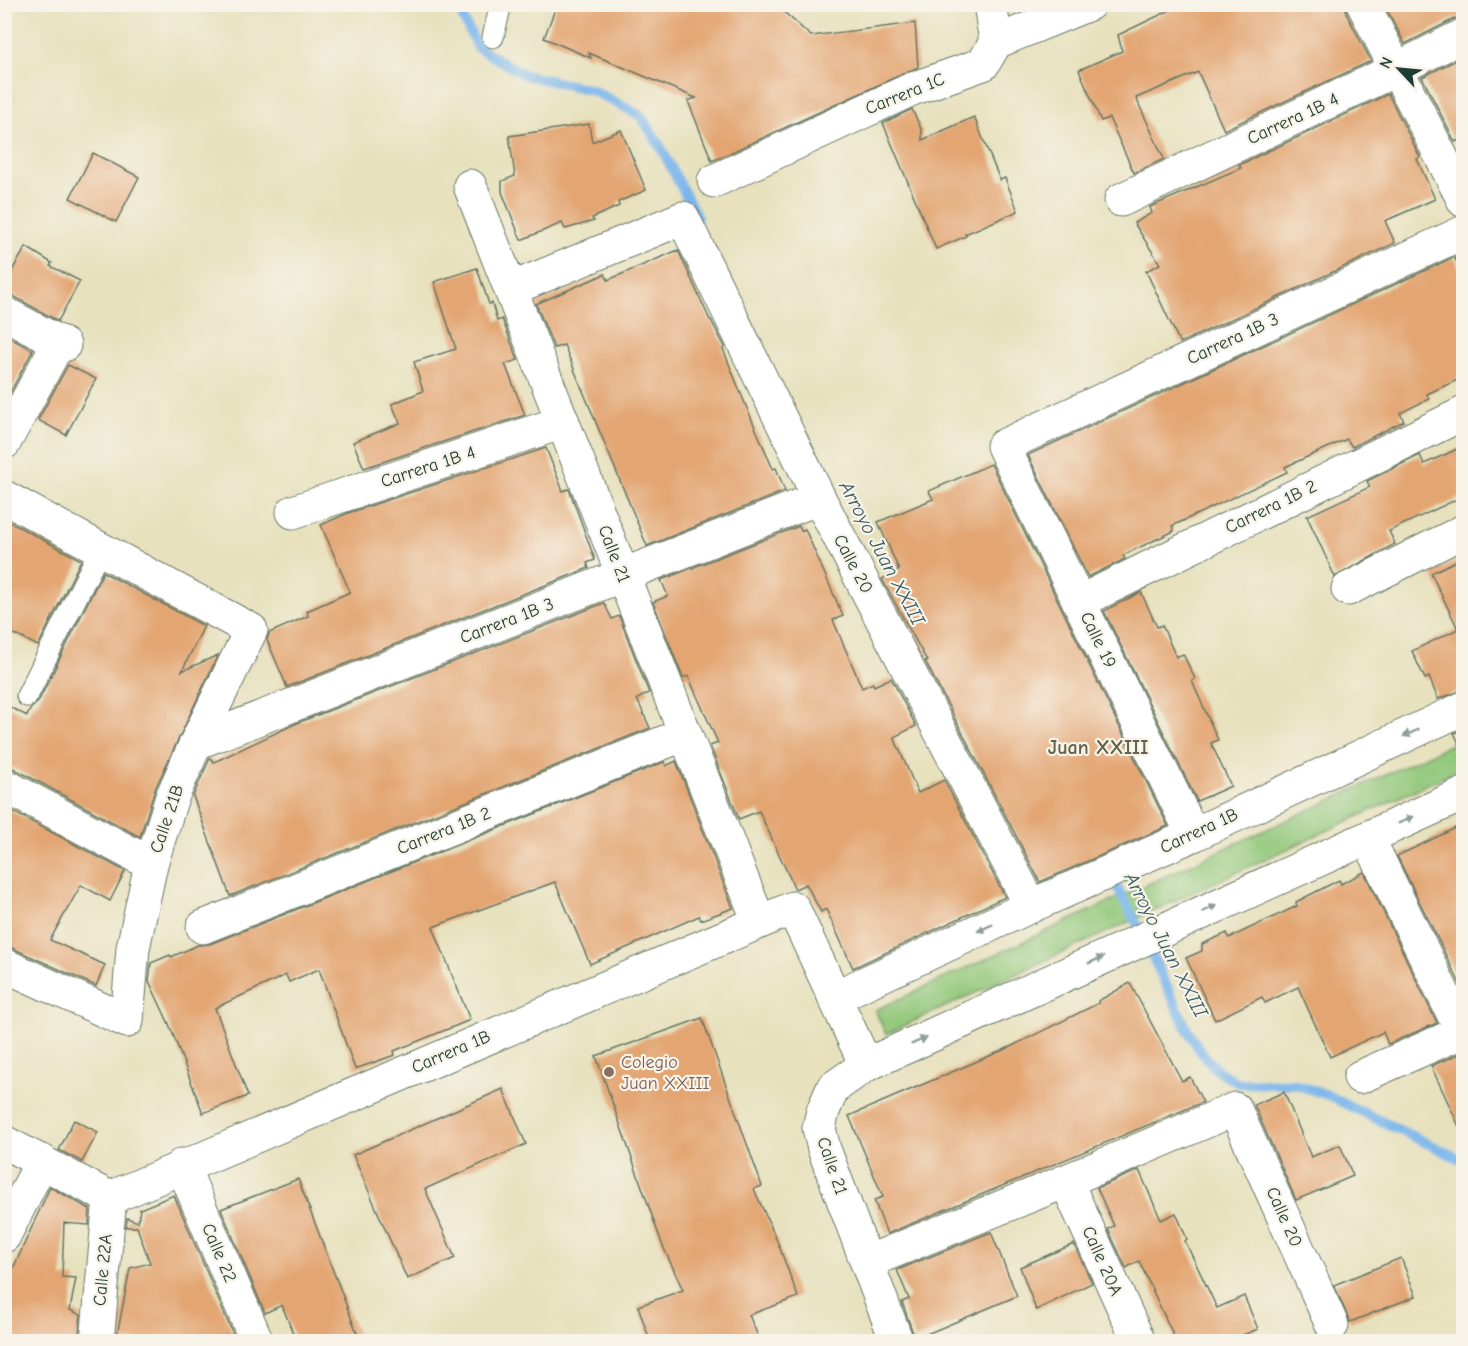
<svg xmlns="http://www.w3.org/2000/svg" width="1468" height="1346" font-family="'Comic Neue',sans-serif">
<rect width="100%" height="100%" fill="#f7f3e8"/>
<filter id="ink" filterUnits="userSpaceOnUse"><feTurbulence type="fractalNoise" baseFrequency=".0167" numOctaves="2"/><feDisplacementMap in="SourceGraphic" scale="12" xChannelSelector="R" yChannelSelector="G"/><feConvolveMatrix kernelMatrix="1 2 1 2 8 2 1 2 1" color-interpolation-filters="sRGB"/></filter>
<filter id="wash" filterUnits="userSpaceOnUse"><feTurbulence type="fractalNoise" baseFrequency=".008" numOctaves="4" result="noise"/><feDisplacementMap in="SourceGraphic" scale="24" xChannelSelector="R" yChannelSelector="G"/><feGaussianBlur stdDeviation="1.35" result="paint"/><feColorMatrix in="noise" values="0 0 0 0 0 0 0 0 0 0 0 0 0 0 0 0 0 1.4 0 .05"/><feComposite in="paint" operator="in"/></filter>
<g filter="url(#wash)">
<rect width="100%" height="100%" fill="#e7e1be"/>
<polygon fill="#92c87a" stroke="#588257" stroke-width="1.5" points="1463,739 1463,768 886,1034 875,1010"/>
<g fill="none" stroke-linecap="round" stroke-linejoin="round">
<g stroke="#79b6ec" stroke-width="10">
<polyline points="456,4 478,48 525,75 592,90 641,116 661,148 697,217"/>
<polyline points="1096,843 1104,864 1137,924 1187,1029 1201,1052 1217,1070 1238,1083 1294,1084 1325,1094 1464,1161"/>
</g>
</g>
<g id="blocks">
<g fill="#e3a673">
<polygon points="557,4 775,4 811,36 915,23 918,67 712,161 688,101 696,98 589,53 591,58 544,38"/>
<polygon points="1183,4 1345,4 1346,13 1371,61 1224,130 1198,72 1136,98 1164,159 1134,173 1109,118 1101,121 1079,70 1122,51 1118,35"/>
<polygon points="1384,4 1464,4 1464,17 1456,18 1405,44"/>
<polygon points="1464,56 1464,138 1455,142 1422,77"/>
<polygon points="1388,94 1420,157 1417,159 1435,199 1385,221 1395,243 1180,343 1146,271 1160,264 1134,223 1152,213 1150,207 1241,168 1239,165"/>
<polygon points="912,109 922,131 922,140 974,117 1000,180 1005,178 1018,211 965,234 966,236 936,249 883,123"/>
<polygon points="589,124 592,142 621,130 646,190 618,202 619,206 592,218 594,221 565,229 562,223 521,240 502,192 502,181 515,176 509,136"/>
<polygon points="93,153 139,177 116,222 70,198"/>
<polygon points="26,247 52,263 50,266 80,281 58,321 13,296 4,294 4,284"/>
<polygon points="678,250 710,320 711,320 725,347 723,349 746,406 773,469 776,468 785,491 647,546 564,345 554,348 536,304 605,274 608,280"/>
<polygon points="1454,257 1464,276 1464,377 1427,394 1429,399 1400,413 1404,421 1352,447 1347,439 1285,467 1287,472 1172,526 1174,531 1123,555 1125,559 1088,577 1028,455"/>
<polygon points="477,268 489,304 492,303 497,321 502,319 518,360 505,364 525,415 364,468 353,442 400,423 392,404 423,391 414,362 456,349 434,282"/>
<polygon points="4,335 33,350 5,402 4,402"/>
<polygon points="68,365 96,379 66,435 38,420"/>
<polygon points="1464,446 1464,496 1389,531 1395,544 1335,577 1307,516 1370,487 1367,481 1420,455 1424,464"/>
<polygon points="546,448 563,491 569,489 595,560 587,563 589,568 287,687 267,640 269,633 308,616 307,611 350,592 321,525 348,513"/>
<polygon points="991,464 1168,826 1040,882 925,661 927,661 882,579 899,570 878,522 933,499 929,491"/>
<polygon points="4,519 81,560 38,646 4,629"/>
<polygon points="799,526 801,531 805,529 843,616 833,620 862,688 873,683 874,686 891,678 916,726 894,737 918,793 944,780 1005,897 853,968 826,909 821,912 806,884 795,889 759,811 739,819 710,746 718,743 688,676 683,678 653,602 668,596 661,580"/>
<polygon points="1464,557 1464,690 1438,699 1429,677 1425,679 1412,651 1458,629 1431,573"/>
<polygon points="103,572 204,626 182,671 218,655 155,789 140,837 13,768 4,766 4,704 27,716 31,708 38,702"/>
<polygon points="1141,592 1157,627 1162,625 1176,657 1183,654 1195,679 1192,681 1218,740 1211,743 1231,786 1197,801 1104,611"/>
<polygon points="604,603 612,619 619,616 649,693 637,699 650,728 230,896 193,796 210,758 214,762 297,723"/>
<polygon points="1464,729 1464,754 1454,733"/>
<polygon points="676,761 733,908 701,920 699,916 590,964 555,882 433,927 470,1020 394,1051 395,1055 355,1069 319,969 289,982 286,975 215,1008 248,1096 203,1113 169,1024 149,981 151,963 170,955 171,957 198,945 210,944 664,762 666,766"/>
<polygon points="4,807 125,871 110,901 81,885 50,940 105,965 96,986 12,948 4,947"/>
<polygon points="1464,824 1464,992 1397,856"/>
<polygon points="1364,872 1437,1023 1388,1044 1383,1032 1330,1057 1298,987 1265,1003 1262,997 1215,1020 1186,958 1202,951 1202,944 1227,933 1229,938 1297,906 1296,902 1339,880 1341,884"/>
<polygon points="1130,983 1182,1081 1190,1077 1203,1102 887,1234 874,1200 883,1197 849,1116 1008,1048 1099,1003 1098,1001"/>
<polygon points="702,1018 762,1186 754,1189 778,1243 798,1297 749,1315 760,1341 650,1341 638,1306 683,1290 662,1244 596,1056"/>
<polygon points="1464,1052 1464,1137 1431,1066"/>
<polygon points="503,1089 526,1144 425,1189 455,1258 407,1279 353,1155"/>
<polygon points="1284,1092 1311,1157 1340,1145 1353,1176 1296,1200 1254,1105"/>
<polygon points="74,1120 98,1132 82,1162 59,1150"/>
<polygon points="1139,1170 1161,1220 1176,1213 1187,1239 1185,1241 1217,1308 1244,1296 1258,1329 1228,1341 1176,1341 1139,1261 1126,1268 1108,1229 1114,1226 1097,1188"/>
<polygon points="298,1179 360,1341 296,1341 282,1305 265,1313 221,1209"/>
<polygon points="50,1187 90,1209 89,1225 64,1223 62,1277 76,1278 70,1310 81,1315 78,1341 4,1341 4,1270 12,1271"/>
<polygon points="174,1195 236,1341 116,1341 130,1268 150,1263 137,1227 126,1227 127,1218 138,1222 140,1209"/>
<polygon points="991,1232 1017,1296 915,1339 902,1302 909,1299 897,1270"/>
<polygon points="1074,1244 1092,1283 1036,1310 1020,1267"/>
<polygon points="1401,1258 1416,1296 1350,1322 1334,1285"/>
</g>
</g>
</g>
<g filter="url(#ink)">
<use href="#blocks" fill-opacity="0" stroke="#657664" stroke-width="1.5"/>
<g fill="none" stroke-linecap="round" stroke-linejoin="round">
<g stroke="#657664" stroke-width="23">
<g id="lane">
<polyline points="493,37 501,4"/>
<polyline points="27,696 100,550"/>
</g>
</g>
<g stroke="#657664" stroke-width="35">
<g id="street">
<polyline points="990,4 996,42"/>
<polyline points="1363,4 1464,201"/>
<polyline points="714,181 912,89 983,64 996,42 1089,4"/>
<polyline points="470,186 759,922"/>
<polyline points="1121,200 1395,70 1464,35"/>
<polyline points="511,289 683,218 819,498 1031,906"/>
<polyline points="4,313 64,345"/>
<polyline points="4,443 59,342"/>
<polyline points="4,497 251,630 196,743 172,797 151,864 133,948 127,1021 4,965"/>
<polyline points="293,512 563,422"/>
<polyline points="1348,589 1464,531"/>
<polyline points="1079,602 1464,413"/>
<polyline points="196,743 819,498"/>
<polyline points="4,785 151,864"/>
<polyline points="1193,835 1003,446 1464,232"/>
<polyline points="1368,838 1462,1032"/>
<polyline points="203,927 685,734"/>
<polyline points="835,997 1031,906 1193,835 1464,708"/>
<polyline points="1360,1077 1464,1031"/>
<polyline points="4,1142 110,1198"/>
<polyline points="182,1165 257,1342"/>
<polyline points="1066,1181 1139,1342"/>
<polyline points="110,1198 793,908 866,1065"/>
<polyline points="4,1236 42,1161"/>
<polyline points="867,1262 1066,1181 1235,1109 1332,1325"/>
<polyline points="97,1342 110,1198"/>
<polyline points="897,1342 824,1149 819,1128 823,1111 833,1088 866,1065 1464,794"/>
</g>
</g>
<use href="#lane" stroke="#fff" stroke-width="21"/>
<use href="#street" stroke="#fff" stroke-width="33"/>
</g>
<defs><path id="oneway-solid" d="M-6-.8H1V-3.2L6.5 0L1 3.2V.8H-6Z" transform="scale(1.5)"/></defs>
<g fill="#8f9e9a">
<use href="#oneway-solid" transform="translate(1411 733) rotate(155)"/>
<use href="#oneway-solid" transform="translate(1406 820) rotate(-24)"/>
<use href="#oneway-solid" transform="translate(1209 909) rotate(-24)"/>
<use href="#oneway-solid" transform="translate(985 928) rotate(155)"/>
<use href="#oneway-solid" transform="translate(1096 960) rotate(-24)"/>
<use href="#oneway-solid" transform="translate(919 1041) rotate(-24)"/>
</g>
</g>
<circle fill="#8d6e63" stroke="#f7f3e8" stroke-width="2" cx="609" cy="1072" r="6"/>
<g text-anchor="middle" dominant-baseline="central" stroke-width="4.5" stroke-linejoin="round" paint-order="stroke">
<g font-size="18" fill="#1f3d34" stroke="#f7f3e8">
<text transform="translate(905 94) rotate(-22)">Carrera 1C</text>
<text transform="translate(1293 119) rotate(-25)">Carrera 1B 4</text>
<text transform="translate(1233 339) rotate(-25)">Carrera 1B 3</text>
<text transform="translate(428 467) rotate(-18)">Carrera 1B 4</text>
<text transform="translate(1271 507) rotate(-26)">Carrera 1B 2</text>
<text transform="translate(614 554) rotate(69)">Calle 21</text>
<text transform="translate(853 564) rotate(62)">Calle 20</text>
<text transform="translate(507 621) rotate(-21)">Carrera 1B 3</text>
<text transform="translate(1098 640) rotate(64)">Calle 19</text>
<text transform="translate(167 819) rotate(-71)">Calle 21B</text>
<text transform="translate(444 831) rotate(-22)">Carrera 1B 2</text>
<text transform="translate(1199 831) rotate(-25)">Carrera 1B</text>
<text transform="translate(451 1052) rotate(-23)">Carrera 1B</text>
<text transform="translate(832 1166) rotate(71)">Calle 21</text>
<text transform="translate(1284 1217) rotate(66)">Calle 20</text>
<text transform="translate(219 1253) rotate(67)">Calle 22</text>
<text transform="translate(1102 1261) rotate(66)">Calle 20A</text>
<text transform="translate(103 1270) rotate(-85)">Calle 22A</text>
</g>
<g font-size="18" fill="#785e54" stroke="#f7f3e8" text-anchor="start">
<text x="621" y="1062">Colegio<tspan x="621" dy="21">Juan XXIII</tspan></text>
</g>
<g font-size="20" font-style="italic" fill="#365b62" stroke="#f7f3e8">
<text transform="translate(882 553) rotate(62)">Arroyo Juan XXIII</text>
<text transform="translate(1166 945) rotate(63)">Arroyo Juan XXIII</text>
</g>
<g font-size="20" font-weight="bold" fill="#64624a" stroke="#f7f3e8">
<text x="1098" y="747">Juan XXIII</text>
</g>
</g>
<rect width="1468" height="1346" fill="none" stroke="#f7f3e8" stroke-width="24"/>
<g transform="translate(1399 69) rotate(296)" stroke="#f7f3e8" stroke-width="4.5" paint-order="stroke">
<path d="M0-4.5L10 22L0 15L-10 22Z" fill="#1f3d34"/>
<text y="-9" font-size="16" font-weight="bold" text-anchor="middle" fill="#1f3d34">N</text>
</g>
</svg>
